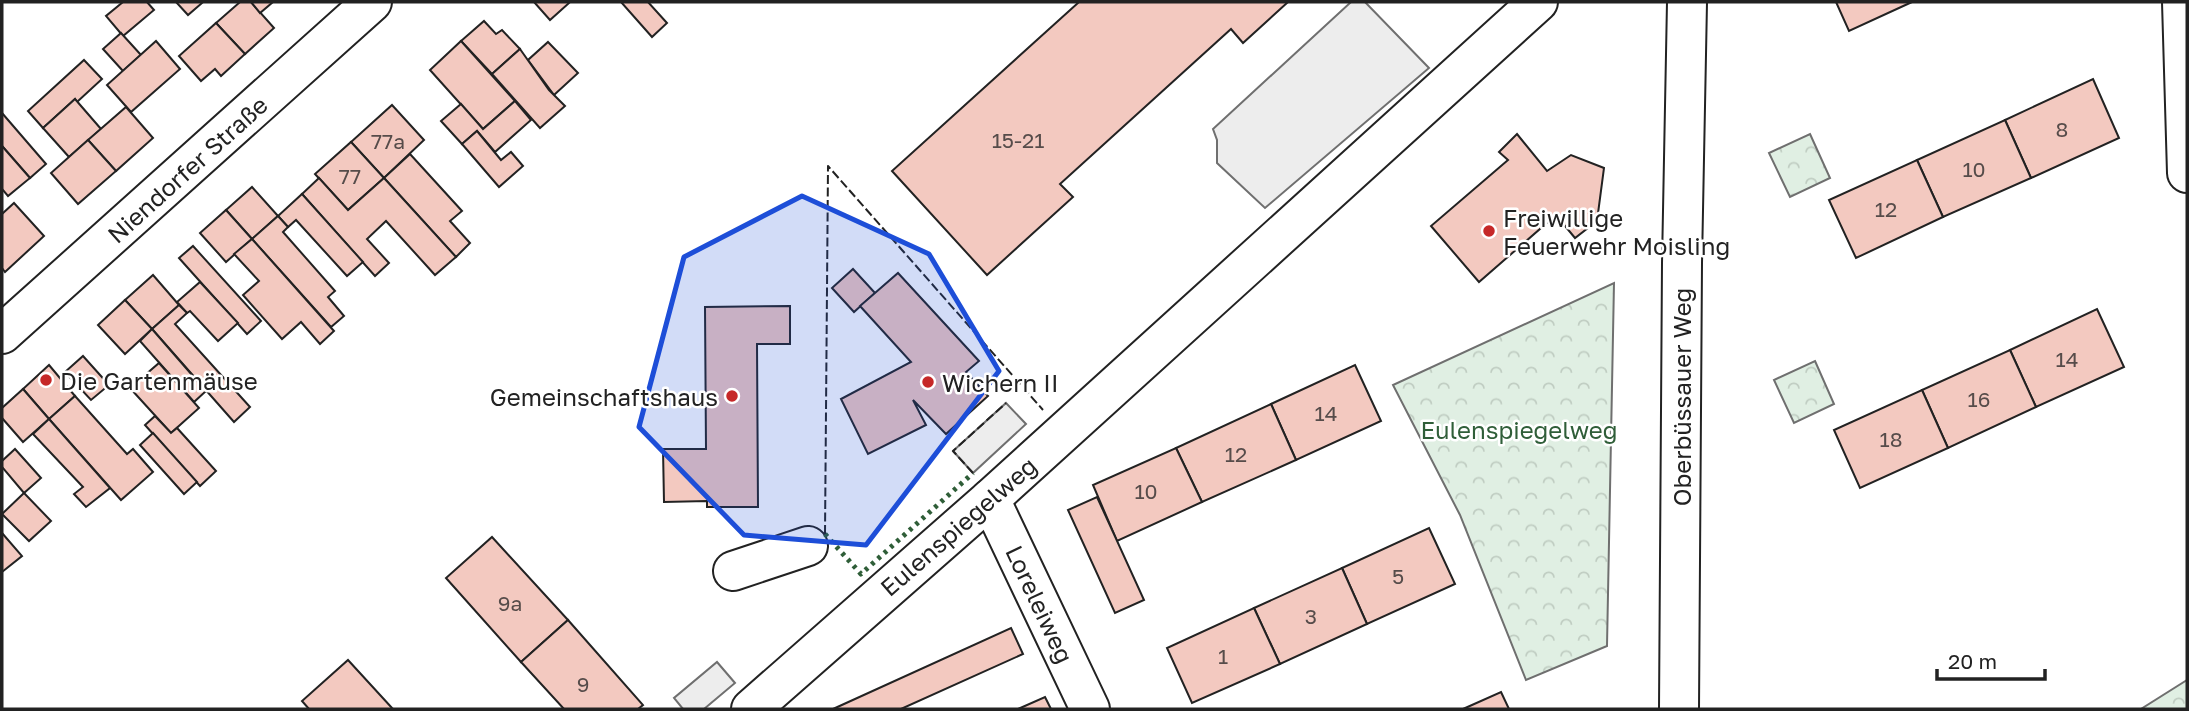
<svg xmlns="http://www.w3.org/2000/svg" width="2189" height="711" font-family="'Golos Text',sans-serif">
<defs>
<pattern id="park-crowns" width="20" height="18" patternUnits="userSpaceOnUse" patternTransform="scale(1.75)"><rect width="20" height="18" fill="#e0efe3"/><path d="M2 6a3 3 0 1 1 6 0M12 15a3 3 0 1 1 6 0" fill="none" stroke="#c0cdc2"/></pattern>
</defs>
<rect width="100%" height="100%" fill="#fff"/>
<g fill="url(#park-crowns)" stroke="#6f6f6f" stroke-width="2">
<polygon points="1810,134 1830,178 1790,197 1769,153"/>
<polygon points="1614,283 1607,646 1526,680 1460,515 1393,385"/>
<polygon points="1815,361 1834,404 1794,423 1774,380"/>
<polygon points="2187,680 2187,709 2141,709"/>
</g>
<g fill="#ededed" stroke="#6f6f6f" stroke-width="2">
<polygon points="1351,2 1365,2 1429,68 1265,208 1217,163 1217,140 1213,129"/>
<polygon points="1006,403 1026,424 973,473 953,451"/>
<polygon points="717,662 735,683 704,709 683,709 674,698"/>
</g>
<g fill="#f3c9c0" stroke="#222" stroke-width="2">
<polygon points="123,2 147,2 154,10 123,36 106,16"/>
<polygon points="176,2 201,2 202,3 188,15"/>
<polygon points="240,2 251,2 274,28 245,54 216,23"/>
<polygon points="251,2 273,2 260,13"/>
<polygon points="534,2 568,2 569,3 550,20"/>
<polygon points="621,2 648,2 667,23 652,37"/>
<polygon points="1079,2 1288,2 1243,43 1231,29 1060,184 1073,197 987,275 892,171"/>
<polygon points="1836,2 1912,2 1849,31"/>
<polygon points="484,21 496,34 502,30 520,49 492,74 461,41"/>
<polygon points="216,23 245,54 221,76 215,69 201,81 179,56"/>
<polygon points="121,33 141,55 123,71 103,49"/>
<polygon points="156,41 180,69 131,112 107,85"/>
<polygon points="461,41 515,101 483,129 430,70"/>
<polygon points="548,42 578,73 554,95 528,60"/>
<polygon points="520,49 549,90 565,106 540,128 492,74"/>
<polygon points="84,60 102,79 77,102 75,99 43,128 28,111"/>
<polygon points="2093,79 2119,138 2031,178 2005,120"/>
<polygon points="75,99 101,129 69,157 43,128"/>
<polygon points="515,101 531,120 495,152 477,131 462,144 441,121 461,104 483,129"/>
<polygon points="392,105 424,140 384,178 351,142"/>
<polygon points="126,107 153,138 116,171 88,140"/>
<polygon points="2,113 46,164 30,178 2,146"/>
<polygon points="2005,120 2031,178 1943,217 1917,160"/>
<polygon points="477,131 501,160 511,152 523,166 499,187 462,144"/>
<polygon points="1517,134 1547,171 1571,155 1604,168 1597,221 1575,238 1556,215 1479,282 1431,226 1508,160 1499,152"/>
<polygon points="88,140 116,171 78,204 51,173"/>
<polygon points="351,142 384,178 348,210 315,174"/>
<polygon points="2,146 30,178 8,196 2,189"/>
<polygon points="410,154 462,211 450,221 470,243 456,257 384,178"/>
<polygon points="1917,160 1943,217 1856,258 1829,200"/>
<polygon points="319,178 348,210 384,178 456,257 435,275 386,221 367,239 389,263 375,276 302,194"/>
<polygon points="252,187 278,216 252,239 226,210"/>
<polygon points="302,194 363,262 347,276 296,220 288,227 278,216"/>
<polygon points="14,203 44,236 5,272 2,268 2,214"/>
<polygon points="226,210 252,239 226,262 200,233"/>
<polygon points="278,216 288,227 283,232 335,291 328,297 344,316 331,327 252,239"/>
<polygon points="252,239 334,331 320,344 301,322 282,339 243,295 259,281 234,254"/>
<polygon points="193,246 261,321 247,334 179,258"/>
<polygon points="853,269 875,293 854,312 832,288"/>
<polygon points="898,273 979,361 966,372 988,396 946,434 913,400 926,425 868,454 841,399 911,362 860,306"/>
<polygon points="153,275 179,305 152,329 125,300"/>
<polygon points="200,282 238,323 218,341 190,311 187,313 177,302"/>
<polygon points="125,300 152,329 125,354 98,325"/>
<polygon points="179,305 187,313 175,324 250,407 234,422 152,329"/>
<polygon points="790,306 790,344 757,344 758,507 707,507 707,501 664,502 663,449 706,449 705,307"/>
<polygon points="2097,309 2124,367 2036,407 2010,350"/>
<polygon points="152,329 206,391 194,402 140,341"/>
<polygon points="2010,350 2036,407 1948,448 1922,390"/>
<polygon points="83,356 109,385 91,400 65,372"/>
<polygon points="159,363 199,408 171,433 130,388"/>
<polygon points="49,365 75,396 49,419 23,389"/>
<polygon points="1355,365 1381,421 1296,460 1271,404"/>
<polygon points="23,389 49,419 23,442 2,418 2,408"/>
<polygon points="1922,390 1948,448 1860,488 1834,430"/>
<polygon points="75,396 127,454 133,449 153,472 121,500 49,419"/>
<polygon points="1271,404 1296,460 1202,502 1176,448"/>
<polygon points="155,416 171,433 177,428 216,471 200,486 145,425"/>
<polygon points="49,419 110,488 86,507 74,494 83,487 33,434"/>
<polygon points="153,433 197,482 184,494 140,445"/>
<polygon points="1176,448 1202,502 1117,541 1093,485"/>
<polygon points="15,449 41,478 24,493 2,467 2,461"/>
<polygon points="24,493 51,521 29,541 2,514"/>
<polygon points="1097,497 1144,600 1115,613 1068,510"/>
<polygon points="1429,528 1455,584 1367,624 1342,568"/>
<polygon points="2,533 22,556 2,572"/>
<polygon points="492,537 568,620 521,662 446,578"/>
<polygon points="1342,568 1367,624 1280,664 1254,608"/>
<polygon points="1254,608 1280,664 1192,703 1167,648"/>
<polygon points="568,620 643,705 638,709 564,709 521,662"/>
<polygon points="1011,628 1023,654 901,709 833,709"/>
<polygon points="348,660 392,708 393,709 309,709 302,701"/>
<polygon points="1501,692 1509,709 1463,709"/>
<polygon points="1045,697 1051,709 1018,709"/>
</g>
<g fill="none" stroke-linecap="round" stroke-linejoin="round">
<g stroke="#222" stroke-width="42">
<g id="minor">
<polyline points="2182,2 2187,173"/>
<polyline points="990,499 1090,709"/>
<polyline points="733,571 808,546"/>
<polyline points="751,709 990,499 1538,2"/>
<polyline points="1679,709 1682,263 1687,2"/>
</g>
</g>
<g stroke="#222" stroke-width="42">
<polyline id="major" points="2,334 372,2"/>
</g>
<use href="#minor" stroke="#fff" stroke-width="38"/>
<use href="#major" stroke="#fff" stroke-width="38"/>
<polyline stroke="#2f5e38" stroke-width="5" stroke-dasharray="3.5 5" stroke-linecap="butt" points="825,534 861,574 973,473"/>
<g stroke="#222" stroke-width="2" stroke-dasharray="9 3.5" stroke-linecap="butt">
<polyline points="973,473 953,451 1006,403"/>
<polyline points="825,534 828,166 1043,410"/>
</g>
</g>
<path fill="#1d4ed8" fill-opacity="0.2" stroke="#1d4ed8" stroke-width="5" stroke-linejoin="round" d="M802,196L929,254L999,371L866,545L744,535L639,427L684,257Z"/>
<g fill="#c62828" stroke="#fff" stroke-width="2.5">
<circle cx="1489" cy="231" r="7"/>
<circle cx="46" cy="380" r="7"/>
<circle cx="928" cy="382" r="7"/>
<circle cx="732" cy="396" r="7"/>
</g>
<g text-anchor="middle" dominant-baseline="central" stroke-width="5" stroke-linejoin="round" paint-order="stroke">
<g font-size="21" fill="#564c4a">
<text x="2062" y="129">8</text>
<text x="1018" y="140">15-21</text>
<text x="388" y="141">77a</text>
<text x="1974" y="169">10</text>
<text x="350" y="176">77</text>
<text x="1886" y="209">12</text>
<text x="2067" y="359">14</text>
<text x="1979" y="399">16</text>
<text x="1326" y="413">14</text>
<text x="1891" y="439">18</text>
<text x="1236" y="454">12</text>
<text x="1146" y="491">10</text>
<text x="1398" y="576">5</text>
<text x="510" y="603">9a</text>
<text x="1311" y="616">3</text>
<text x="1223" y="656">1</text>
<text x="583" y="684">9</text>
</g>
<g font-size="24" fill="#222" stroke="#fff">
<text transform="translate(187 169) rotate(-42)">Niendorfer Straße</text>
<text transform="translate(1681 397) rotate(-90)">Oberbüssauer Weg</text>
<text transform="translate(958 526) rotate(-41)">Eulenspiegelweg</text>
<text transform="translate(1040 604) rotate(65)">Loreleiweg</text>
</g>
<g font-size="24" fill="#222" stroke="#fff" text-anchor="start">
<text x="1503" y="217">Freiwillige<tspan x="1503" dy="28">Feuerwehr Moisling</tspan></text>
<text x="60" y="380">Die Gartenmäuse</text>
<text x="942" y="382">Wichern II</text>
<text x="718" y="396" text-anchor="end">Gemeinschaftshaus</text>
</g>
<g font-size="24" fill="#2f5e38" stroke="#fff">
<text x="1519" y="429">Eulenspiegelweg</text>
</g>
</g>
<rect width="2189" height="711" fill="none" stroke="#222222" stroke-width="7"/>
<path d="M1937 669v10h108v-10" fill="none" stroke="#222222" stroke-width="3.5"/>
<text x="1948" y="669" font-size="21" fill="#222222" stroke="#ffffff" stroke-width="5" paint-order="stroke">20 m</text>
</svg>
